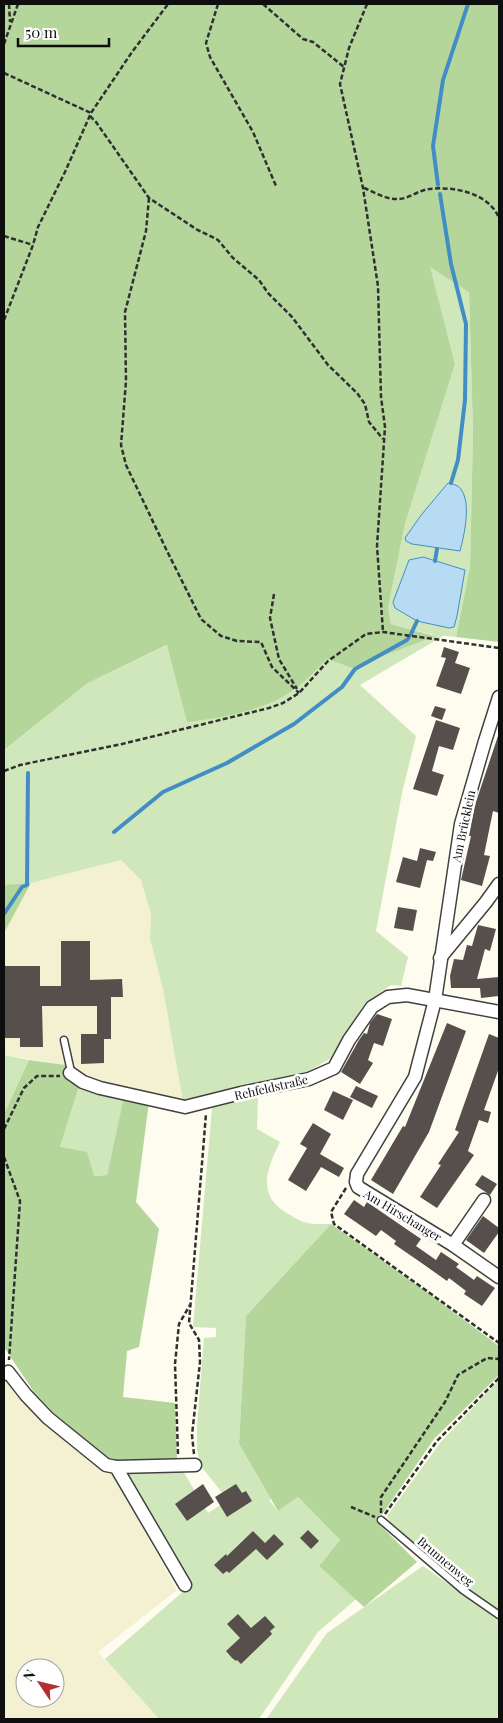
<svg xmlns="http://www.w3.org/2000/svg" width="503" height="1723" font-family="'Playfair Display',serif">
<rect width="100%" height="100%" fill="#fefcef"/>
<g fill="#f3f1d1" fill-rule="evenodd">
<polygon points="121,860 141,880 151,914 150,939 163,989 183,1101 97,1082 82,1076 75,1067 4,1055 4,933 31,883"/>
<path d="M6,1379L102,1470L112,1473L177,1590L98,1652L159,1719H4V1381ZM25,1668H55V1698H25Z"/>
</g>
<g fill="#d0e7bb" fill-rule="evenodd">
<path d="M429,266L469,291L473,432L470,568L456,637L443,636L360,685L416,736L402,793L376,931L408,957L401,986L391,985L364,1004L331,1058L307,1072L183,1101L163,989L150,939L151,914L141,880L121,860L31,883L4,886V750L88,683L168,645L187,721C229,717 272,710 304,682C312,675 319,667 327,659L352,668L434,635L391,624L388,608L405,524L455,364ZM448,483L460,551L424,546L405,538L422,514ZM423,557L452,566L455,624L449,628L417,621L393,602L409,560Z"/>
<polygon points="4,1055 29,1060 4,1114"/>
<polygon points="80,1083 124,1096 107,1175 93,1176 60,1147"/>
<path d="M258,1095L257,1129L280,1142C266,1170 256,1197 290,1215C294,1217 299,1221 304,1222C312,1225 323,1224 331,1224L246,1316L239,1444L271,1499L269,1500L278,1511L298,1497L340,1540L319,1566L356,1599L318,1632L259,1719H159L105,1659L185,1590L184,1586L190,1580L124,1469H182L208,1513L228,1500L200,1465L197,1450V1426L204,1338L216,1337V1328L193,1327L212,1108Z"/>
<polygon points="499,1380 499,1613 434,1562 392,1526 387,1516 440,1443"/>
<polygon points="423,1566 499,1620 499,1719 264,1719 267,1718 327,1633"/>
</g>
<g fill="#b4d69b">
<path d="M4,4H499V642L456,637L470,567L473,432L469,292L430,267L455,364L405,524L388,608L391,624L435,636L352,668L327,659C319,667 312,675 304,682C272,710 229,717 187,722L167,645L88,683L4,750Z"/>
<polygon points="31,883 4,933 4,886 5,885"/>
<polygon points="29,1060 65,1065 80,1083 60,1147 87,1152 94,1176 107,1175 124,1096 149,1102 136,1202 159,1229 139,1347 127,1351 123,1397 175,1403 177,1459 113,1462 55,1414 34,1392 4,1347 4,1114"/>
<polygon points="331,1224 420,1287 499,1346 499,1375 434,1439 377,1522 417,1562 364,1607 319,1566 340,1540 298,1497 278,1511 239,1444 246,1316"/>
</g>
<g fill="#b7dbf2" stroke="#428dc5">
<path d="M448,483C453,484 459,485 462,491C471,505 464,536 460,551L412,544L406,541L405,538L422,514Z"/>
<polygon points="423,557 465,570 457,616 454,627 449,628 417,621 395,608 393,602 409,560"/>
</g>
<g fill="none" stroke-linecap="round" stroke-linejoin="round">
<g stroke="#428dc5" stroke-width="4">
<polyline points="438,185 433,146 443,80 468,4"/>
<polyline points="440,194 451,264 466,324 465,400 458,460 451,483"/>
<polyline points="435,561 437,549"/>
<polyline points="411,634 417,621"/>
<polyline points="114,832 163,792 227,763 294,724 342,687 355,669 407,640 409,637"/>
<polyline points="4,914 22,887 27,885 28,773"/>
</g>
</g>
<g fill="#564f4b">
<polygon points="444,647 459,652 455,663 470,668 461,694 436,686 446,658 441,657"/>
<polygon points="435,706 446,709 442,720 431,716"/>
<polygon points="436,720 460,728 453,750 439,746 432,771 444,775 437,796 413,789"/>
<polygon points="498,736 499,736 499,813 493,811 484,855 490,856 482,886 461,880 471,836 469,836 475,805"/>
<polygon points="420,848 436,852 433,861 427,860 420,888 396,882 403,857 417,861"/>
<polygon points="398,907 417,910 413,931 394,928"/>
<polygon points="478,925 496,929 490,951 485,949 477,979 499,977 499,996 481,998 480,988 451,988 450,976 454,959 463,960 467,945 472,946"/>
<polygon points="61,941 90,941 90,980 122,979 123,997 111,997 111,1039 104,1039 104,1063 81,1064 81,1034 97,1034 97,1006 42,1006 43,1047 20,1047 20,1038 4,1038 4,966 40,966 40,986 61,986"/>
<polygon points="377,1014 392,1019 383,1046 374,1043 368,1060 373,1063 360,1084 341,1072 359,1040 364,1033 367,1034 370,1023"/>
<polygon points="447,1023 466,1031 429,1132 393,1194 371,1180 403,1126 405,1127"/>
<polygon points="489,1034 499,1038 499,1068 484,1110 491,1112 488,1123 479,1120 468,1151 474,1155 437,1208 420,1197 441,1165 438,1164 459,1132 455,1130"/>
<polygon points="356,1086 378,1096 372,1108 350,1097"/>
<polygon points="333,1091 353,1100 343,1120 324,1110"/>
<polygon points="313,1123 331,1134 320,1154 344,1168 339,1177 321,1167 306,1191 288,1180 307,1148 300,1144"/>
<polygon points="482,1175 497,1184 490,1195 475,1185"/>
<polygon points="354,1200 364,1207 367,1202 421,1239 416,1246 436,1260 441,1252 459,1264 456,1267 474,1280 477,1276 495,1288 482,1306 464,1294 466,1291 449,1278 447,1281 423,1264 394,1244 396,1241 381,1230 376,1236 344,1214"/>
<polygon points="483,1216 499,1228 499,1232 484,1253 466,1240"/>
<polygon points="203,1484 214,1502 187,1521 175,1504"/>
<polygon points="236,1484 242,1493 246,1491 252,1501 227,1517 215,1497"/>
<polygon points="308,1530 319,1541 311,1549 300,1538"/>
<polygon points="253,1531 265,1543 274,1534 284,1544 267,1560 256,1549 229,1573 227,1571 223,1574 214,1565 226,1554 227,1556"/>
<polygon points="238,1614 251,1628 265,1616 275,1627 270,1631 272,1634 241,1664 237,1660 236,1661 232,1658 226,1651 240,1638 227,1624"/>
</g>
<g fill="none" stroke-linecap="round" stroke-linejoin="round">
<g stroke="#414141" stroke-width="9">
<g id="lane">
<polyline points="64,1040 70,1067 70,1073"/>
<polyline points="381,1520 463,1590 499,1615"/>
</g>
</g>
<g stroke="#414141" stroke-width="15">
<g id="street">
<polyline points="499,697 485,741 461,824 435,1000 415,1077 357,1174 356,1182 358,1187 453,1245 499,1277"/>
<polyline points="440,958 486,902 499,884"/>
<polyline points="70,1073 83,1082 100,1088 185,1107 241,1093 309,1079 334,1068 349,1040 372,1007 388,997 407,995 499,1012"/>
<polyline points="453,1245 484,1200"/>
<polyline points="4,1374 8,1372 26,1395 48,1418 106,1465 116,1467 185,1585"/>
<polyline points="116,1467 195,1465"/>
</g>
</g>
<g stroke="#303030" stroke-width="2.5" stroke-dasharray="5 2.5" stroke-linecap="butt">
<polyline points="9,4 10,22"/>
<polyline points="218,4 206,43 210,57 253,132 276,186"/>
<polyline points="263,4 303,39 313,42 344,67"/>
<polyline points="367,4 349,48 340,84 363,188 378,286 381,397 385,427 377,546 383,632"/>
<polyline points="4,44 18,4"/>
<polyline points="4,73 91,113"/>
<polyline points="90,116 96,122 149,198 196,229 218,240 233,258 259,280 268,293 292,317 328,365 357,393 365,404 369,422 383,439"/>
<path d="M364,188C374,192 385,199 396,199C408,200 418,190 429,189C454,186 489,193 499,218"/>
<polyline points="149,198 146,231 125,312 126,381 121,445 126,465 167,551 201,619 221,636 237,641 261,642 272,667 299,693"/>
<polyline points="4,236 33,245"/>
<polyline points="4,320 33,245 38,227 65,172 91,113 132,52 168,4"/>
<polyline points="274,594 270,618 279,659 297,689"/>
<polyline points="4,771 20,765 122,744 269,708 283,703 299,693 328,661 366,634 383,632 499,648"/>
<polyline points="4,1129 24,1088 37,1076 60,1076"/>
<polyline points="4,1157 20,1201 9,1360"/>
<polyline points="346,1188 331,1212 334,1224 499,1343"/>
<polyline points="178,1454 175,1364 179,1324 190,1305"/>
<polyline points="194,1454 192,1435 200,1362 199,1340 189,1323 206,1114"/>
<polyline points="351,1507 375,1517"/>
<polyline points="381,1513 381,1497 445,1402 458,1375 487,1358 499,1359"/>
<polyline points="385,1514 437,1441 499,1378"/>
</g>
<use href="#lane" stroke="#fff" stroke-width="6"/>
<use href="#street" stroke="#fff" stroke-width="12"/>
</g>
<g text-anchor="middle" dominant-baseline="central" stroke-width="5" stroke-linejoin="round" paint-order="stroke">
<g font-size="12" fill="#0e0e0e" stroke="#fff">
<text transform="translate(463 826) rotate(-78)">Am Brücklein</text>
<text transform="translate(271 1087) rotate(-13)">Rehfeldstraße</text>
<text transform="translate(403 1215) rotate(31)">Am Hirschanger</text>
<text transform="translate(446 1561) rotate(40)">Brunnenweg</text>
</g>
</g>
<rect width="503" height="1723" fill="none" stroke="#0e0e0e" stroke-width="10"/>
<g transform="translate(40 1683) rotate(305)"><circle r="24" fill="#ffffff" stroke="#9f9f9f"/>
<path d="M0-4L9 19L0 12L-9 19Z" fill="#b62e31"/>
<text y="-8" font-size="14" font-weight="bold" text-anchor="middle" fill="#0e0e0e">N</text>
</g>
<path d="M18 38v8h91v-8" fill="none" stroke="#0e0e0e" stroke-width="2.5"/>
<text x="25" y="38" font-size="15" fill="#0e0e0e" stroke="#ffffff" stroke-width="4" paint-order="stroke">50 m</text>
</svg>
